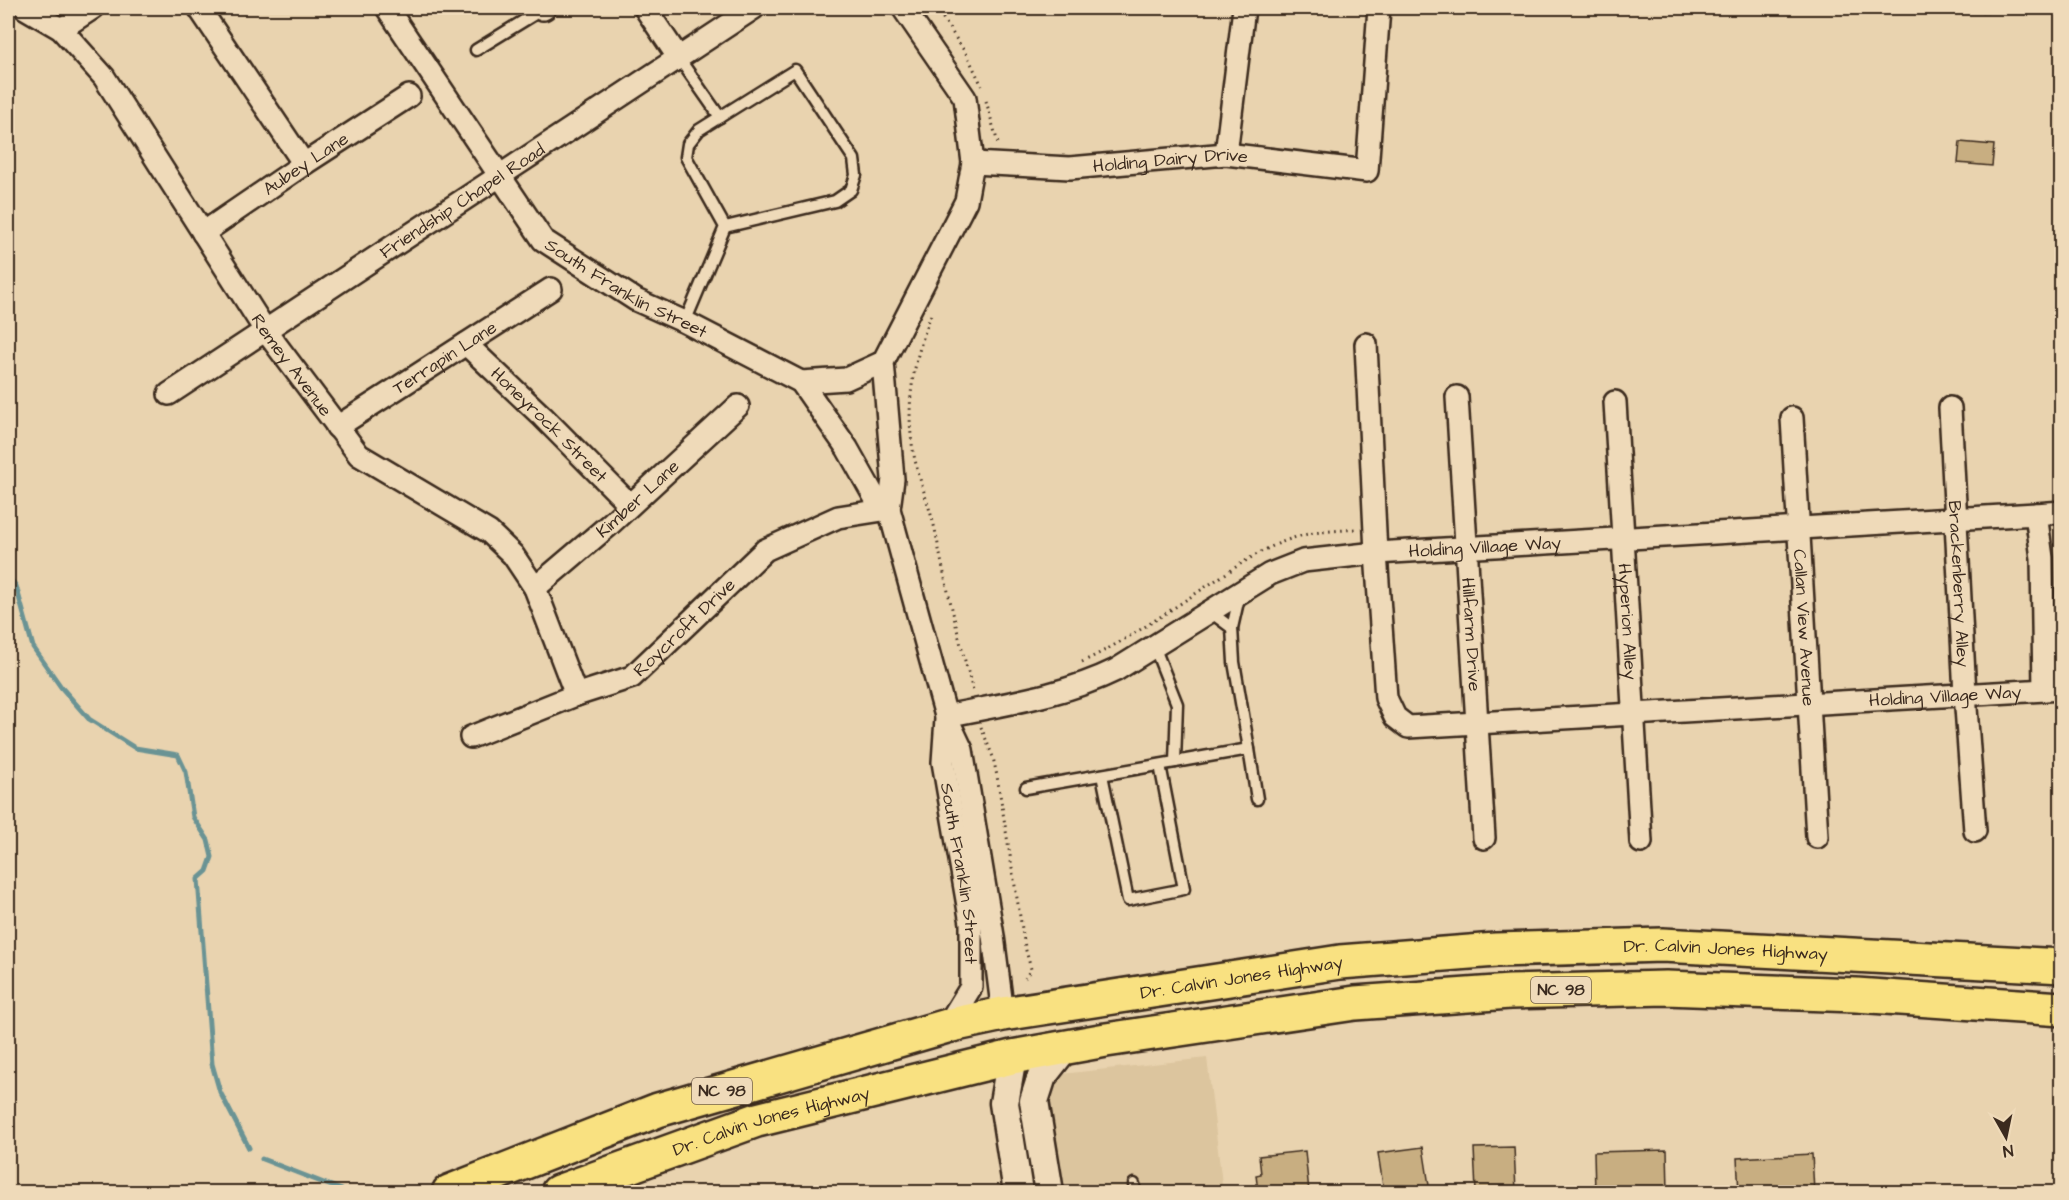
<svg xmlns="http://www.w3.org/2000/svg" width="2069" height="1200" font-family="'Architects Daughter',sans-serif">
<rect width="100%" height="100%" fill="#e9d3af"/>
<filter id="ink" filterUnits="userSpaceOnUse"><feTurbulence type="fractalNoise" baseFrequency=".0167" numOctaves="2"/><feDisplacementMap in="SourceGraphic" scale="12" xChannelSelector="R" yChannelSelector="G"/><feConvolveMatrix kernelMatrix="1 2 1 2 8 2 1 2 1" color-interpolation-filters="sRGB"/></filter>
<g filter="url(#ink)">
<polygon fill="#dcc59e" points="1207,1058 1223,1192 1067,1192 1034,1077"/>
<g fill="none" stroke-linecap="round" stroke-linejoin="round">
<g stroke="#6a9394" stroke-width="5">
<polyline points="8,576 16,586 33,647 61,687 89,719 135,748 178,755 186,772 193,817 208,840 212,857 207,871 198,879 212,1064 220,1092 249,1148"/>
<polyline points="262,1159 347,1192"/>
</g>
</g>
<g fill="#c8ae81" stroke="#3b2a1e" stroke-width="1.5">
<polygon points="1962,8 2062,8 2062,11 1962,13"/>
<polygon points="1960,142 1994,145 1992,166 1958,163"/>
<polygon points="1423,1147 1430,1192 1384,1192 1378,1153"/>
<polygon points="1514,1147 1516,1192 1476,1192 1474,1148"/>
<polygon points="1667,1150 1668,1192 1595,1192 1594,1152"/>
<polygon points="1305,1151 1309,1192 1258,1192 1256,1175 1261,1174 1259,1156"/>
<polygon points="1812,1154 1814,1192 1739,1192 1737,1158"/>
</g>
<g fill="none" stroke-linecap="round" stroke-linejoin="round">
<g stroke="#3b2a1e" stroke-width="15">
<g id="lane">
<polyline points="476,50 543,9"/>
<polyline points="678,57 720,117"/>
<polyline points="685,322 725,227 835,201 851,190 856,175 854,159 795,70 699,130 688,144 686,157 725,227"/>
<polyline points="1240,593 1232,628 1234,662 1249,749"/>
<polyline points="1209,611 1232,628"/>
<polyline points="1175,762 1249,749 1257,799"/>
<polyline points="1102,775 1128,900 1184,889 1160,765"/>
<polyline points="1026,788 1175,762 1177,704 1154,646"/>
<polyline points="1134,1184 1135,1192"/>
</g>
</g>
<g stroke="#3b2a1e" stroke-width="26">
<g id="street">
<path id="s1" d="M25,8L61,29L104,77L265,330L359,455L489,532L513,555L535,588L576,695"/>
<polyline points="199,8 304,164"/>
<path id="s2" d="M387,8L543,240L636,300L685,322L801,382L847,448L874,496L889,509"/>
<polyline points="541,8 543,9 545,8"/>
<polyline points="645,8 678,57"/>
<polyline points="903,8 965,98 973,163 966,201 883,362 893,479 889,509 946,716 962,750 993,936 1003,1014"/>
<polyline points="61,29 93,8"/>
<polyline points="1226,154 1244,8"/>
<path id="s3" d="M973,163L1070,168L1226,154L1367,171L1379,8"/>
<path id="s4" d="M203,233L304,164L409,96"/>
<path id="s5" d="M466,344L543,417L630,505"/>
<path id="s6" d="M1366,344L1376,553L1386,698L1395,717L1408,727L2062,689"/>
<polyline points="801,382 846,379 883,362"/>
<path id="s7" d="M169,394L754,8"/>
<path id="s8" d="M1457,397L1484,838"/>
<path id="s9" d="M1615,402L1641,842"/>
<path id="s10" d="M1950,408L1965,694L1975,831"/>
<path id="s11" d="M1792,418L1817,837"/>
<path id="s12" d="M337,427L551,289"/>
<polyline points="2036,514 2062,512"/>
<path id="s13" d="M535,588L608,526L738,406"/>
<path id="s14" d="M946,716C1003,704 1063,696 1116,670L1270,574L1303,561L1376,553L2036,514L2042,558L2044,690"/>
<path id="s15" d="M946,719L943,762L971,923V987L947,1026"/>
<path id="s16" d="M471,737L576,695L632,677L765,550L838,517L889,509"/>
</g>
</g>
<g stroke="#3b2a1e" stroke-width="33">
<g id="secondary">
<polyline points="1012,1057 1004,1103 1018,1192"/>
<polyline points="1049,1192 1034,1101 1042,1076 1064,1048"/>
</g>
</g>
<g stroke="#3b2a1e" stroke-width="38">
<g id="highway">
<path id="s17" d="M449,1192L658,1110L947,1026L1003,1014L1340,962L1496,950L1662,945L2062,966"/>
<path id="s18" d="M558,1192L757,1120L1012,1057L1106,1040L1355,1003L1510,992L1666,988L1856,995L2062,1009"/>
</g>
</g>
<g stroke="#3b2a1e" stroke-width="3" stroke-dasharray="1.5 4.5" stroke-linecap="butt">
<polyline points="936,8 967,55 982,86"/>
<polyline points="986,101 999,147"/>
<path d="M931,315C914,359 905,403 913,450C918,479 930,506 936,534C946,587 959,639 973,691"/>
<path d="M1082,662C1126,641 1166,613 1207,586C1236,567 1266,545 1300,536C1318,531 1337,531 1355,529"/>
<polyline points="981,727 993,757 997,776 1025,947 1031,969 1025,978"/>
</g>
<use href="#lane" stroke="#efdab9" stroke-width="10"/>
<use href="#street" stroke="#efdab9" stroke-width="21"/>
<use href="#secondary" stroke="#efdab9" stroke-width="28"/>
<use href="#highway" stroke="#f9e181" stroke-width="33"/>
</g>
</g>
<g text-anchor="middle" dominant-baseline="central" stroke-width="5" stroke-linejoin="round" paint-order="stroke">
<g fill="#efdab9" stroke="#715f4c" stroke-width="1.5">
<rect x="1531" y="977" width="60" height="26" rx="4.5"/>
<rect x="692" y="1078" width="60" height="26" rx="4.5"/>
</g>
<g font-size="16" font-weight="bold" fill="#3b2a1e">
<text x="1561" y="990">NC 98</text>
<text x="722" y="1091">NC 98</text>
</g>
<g font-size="18" fill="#3b2a1e" stroke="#efdab9">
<text stroke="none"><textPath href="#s3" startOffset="198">Holding Dairy Drive</textPath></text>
<text stroke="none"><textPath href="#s4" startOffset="124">Aubey Lane</textPath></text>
<text stroke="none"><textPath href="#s7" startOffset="351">Friendship Chapel Road</textPath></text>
<text stroke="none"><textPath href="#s2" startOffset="376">South Franklin Street</textPath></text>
<text stroke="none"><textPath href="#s12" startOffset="128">Terrapin Lane</textPath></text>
<text stroke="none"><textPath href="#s1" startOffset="450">Remey Avenue</textPath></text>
<text stroke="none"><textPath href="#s5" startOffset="116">Honeyrock Street</textPath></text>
<text stroke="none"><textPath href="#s13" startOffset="136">Kimber Lane</textPath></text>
<text stroke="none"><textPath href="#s14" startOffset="576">Holding Village Way</textPath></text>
<text stroke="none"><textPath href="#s10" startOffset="176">Brackenberry Alley</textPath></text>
<text stroke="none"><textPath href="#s9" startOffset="220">Hyperion Alley</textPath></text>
<text stroke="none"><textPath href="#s16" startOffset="244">Roycroft Drive</textPath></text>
<text stroke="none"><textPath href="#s11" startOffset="210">Callan View Avenue</textPath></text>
<text stroke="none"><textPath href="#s8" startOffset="238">Hillfarm Drive</textPath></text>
<text stroke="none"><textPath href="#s6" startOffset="930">Holding Village Way</textPath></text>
<text stroke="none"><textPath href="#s15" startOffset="156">South Franklin Street</textPath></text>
<text stroke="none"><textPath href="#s17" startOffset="1310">Dr. Calvin Jones Highway</textPath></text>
<text stroke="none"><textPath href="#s17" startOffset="824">Dr. Calvin Jones Highway</textPath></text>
<text stroke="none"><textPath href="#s18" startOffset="225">Dr. Calvin Jones Highway</textPath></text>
</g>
</g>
<rect width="2069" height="1200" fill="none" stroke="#efdab9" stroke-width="30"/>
<rect x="15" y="15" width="2039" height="1170" fill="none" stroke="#3b2a1e" stroke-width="2" filter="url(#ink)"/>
<g transform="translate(2006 1137) rotate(171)" stroke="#efdab9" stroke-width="4.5" paint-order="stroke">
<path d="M0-4.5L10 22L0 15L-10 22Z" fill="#3b2a1e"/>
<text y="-9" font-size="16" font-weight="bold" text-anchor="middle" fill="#3b2a1e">N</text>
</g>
</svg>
